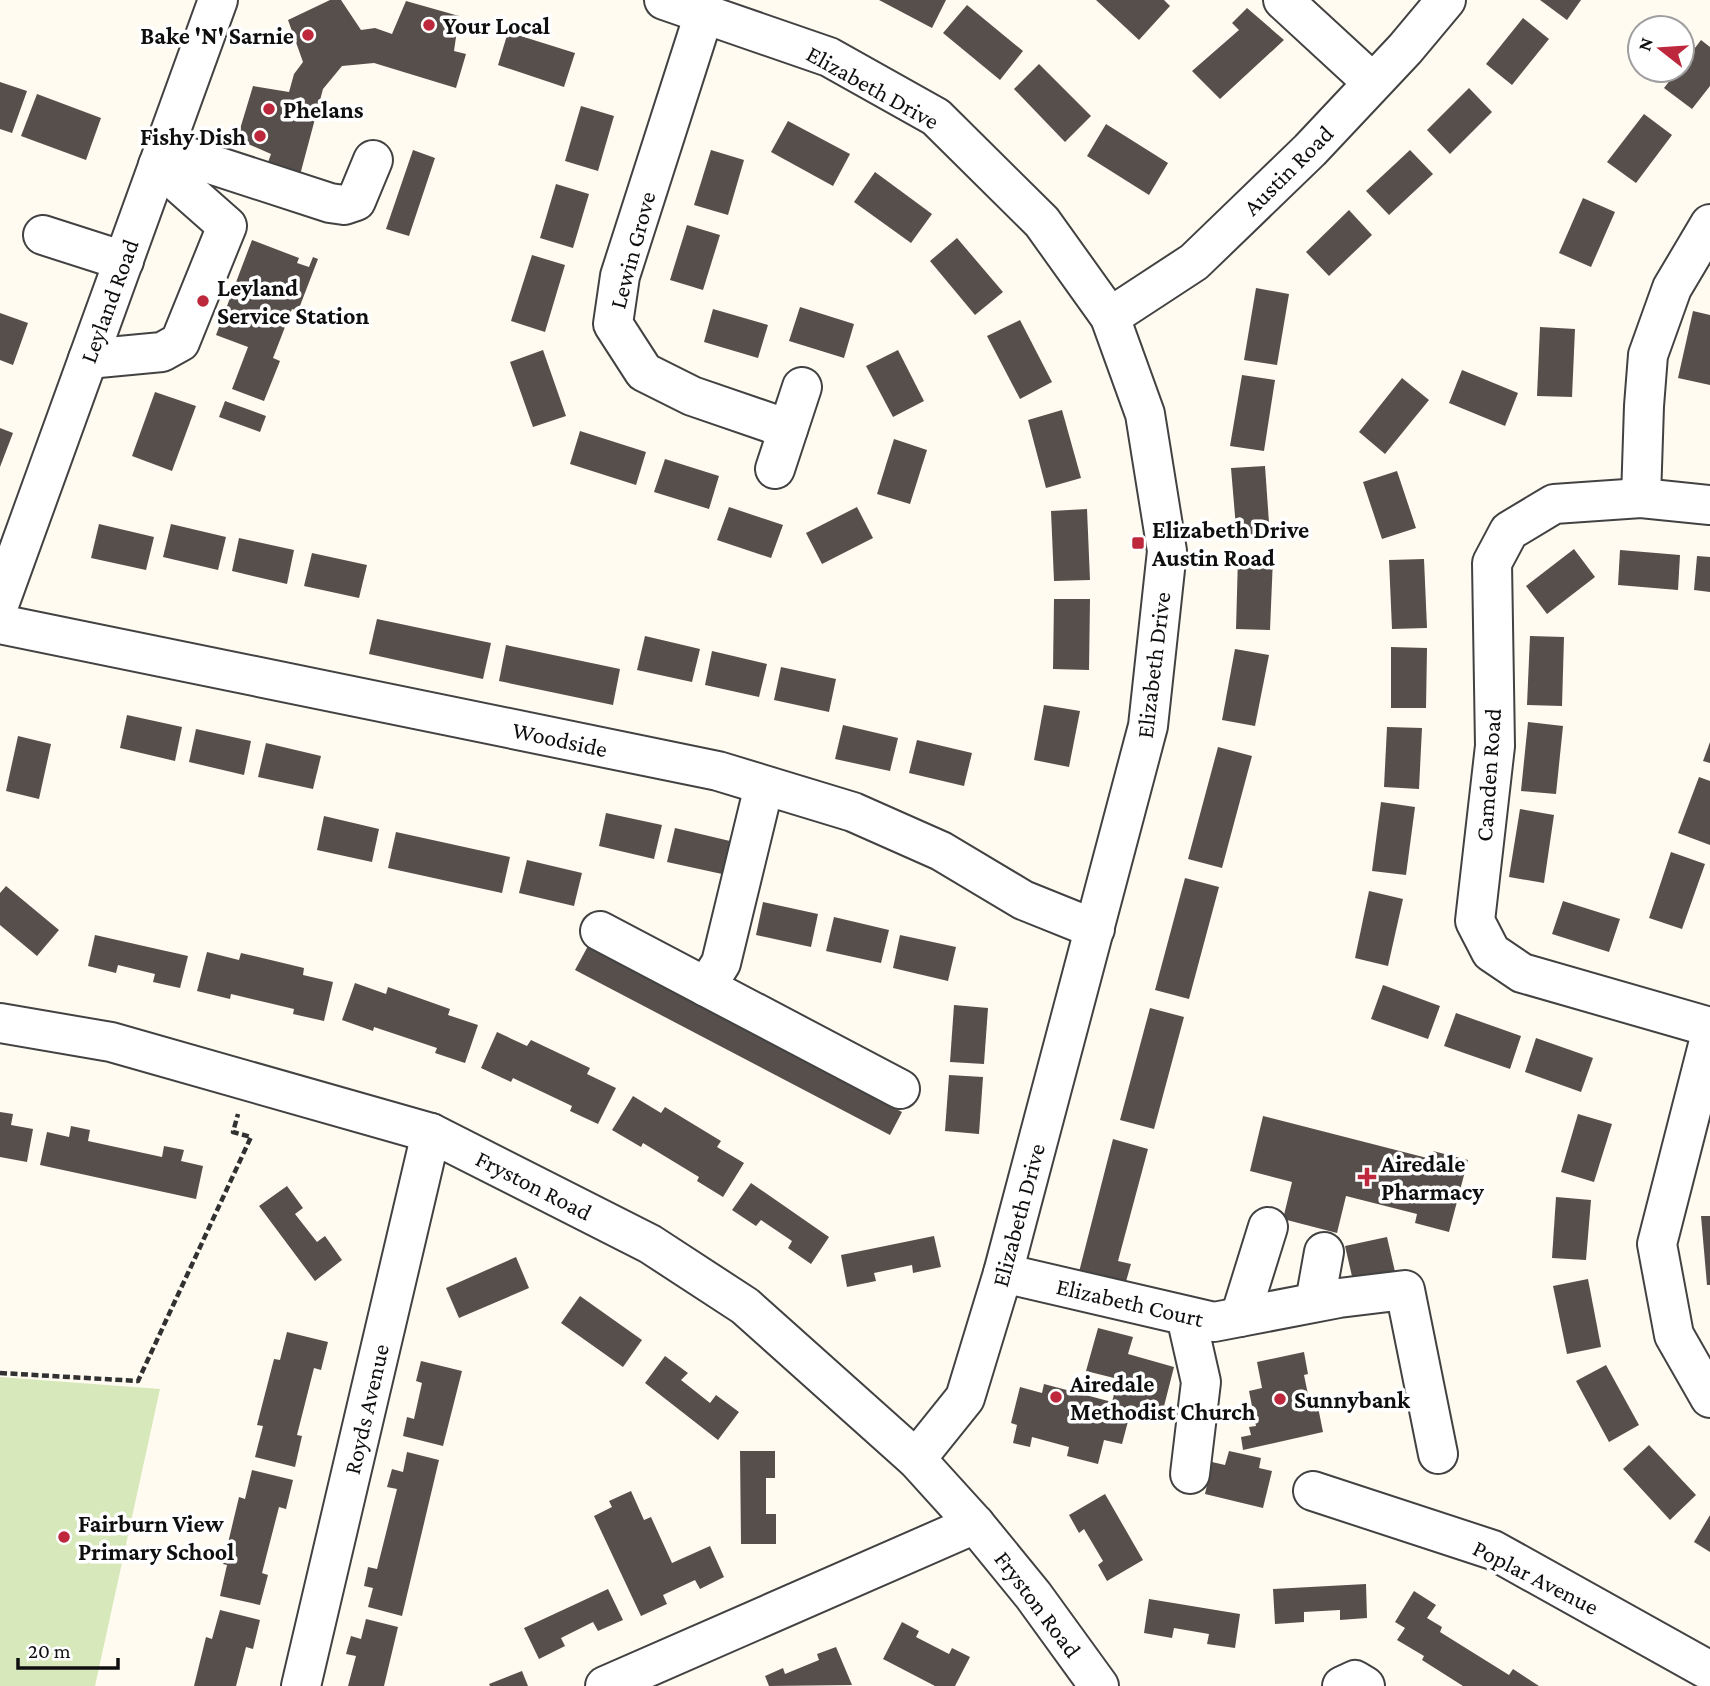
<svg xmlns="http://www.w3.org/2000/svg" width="1710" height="1686" font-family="'Crimson Pro',serif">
<rect width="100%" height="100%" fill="#fffbf1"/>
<polygon fill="#d7e9ba" points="0,1377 160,1389 95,1686 0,1686"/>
<g fill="#574f4b">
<polygon points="330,0 341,0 361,30 375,28 392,34 406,1 459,16 454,51 466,54 456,88 374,63 342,66 323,89 300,175 267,165 271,154 237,139 253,86 289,92 294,74 303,62 288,20"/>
<polygon points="879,0 946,0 932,28"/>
<polygon points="1096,0 1164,0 1170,6 1139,40"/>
<polygon points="1540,0 1581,0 1567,20"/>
<polygon points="967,5 1023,51 1000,80 943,33"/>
<polygon points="1247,8 1284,40 1220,99 1192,71 1239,30 1232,23"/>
<polygon points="1523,18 1549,39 1512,85 1486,64"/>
<polygon points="508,32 575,53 564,87 498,65"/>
<polygon points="1701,40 1710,47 1710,86 1692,109 1664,88 1678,70 1682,70 1682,65"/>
<polygon points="1039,64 1091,116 1065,142 1014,89"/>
<polygon points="0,82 27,91 12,133 0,129"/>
<polygon points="1469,88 1492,112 1450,154 1427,130"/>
<polygon points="37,94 101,118 86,160 21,136"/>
<polygon points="581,106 614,116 598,171 565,161"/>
<polygon points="1644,114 1672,135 1636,183 1607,162"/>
<polygon points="788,121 850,154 833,186 771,152"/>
<polygon points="1106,124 1168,163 1149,195 1087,156"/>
<polygon points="413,150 435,158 409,236 386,229"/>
<polygon points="711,150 744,160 728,215 694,205"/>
<polygon points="1410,150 1433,174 1389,215 1366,191"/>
<polygon points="875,172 932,214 911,243 854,202"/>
<polygon points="556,184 589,194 573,248 540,238"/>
<polygon points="1583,198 1615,212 1591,267 1559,253"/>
<polygon points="1349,210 1372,235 1329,276 1306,252"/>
<polygon points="687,225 720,235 703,290 670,280"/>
<polygon points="957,238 1003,292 975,315 930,261"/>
<polygon points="252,240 299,258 297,263 309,267 313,257 318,259 298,311 292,309 273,358 280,361 264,401 232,389 248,347 216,335"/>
<polygon points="532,255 565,265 545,332 511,321"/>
<polygon points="1256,288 1289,294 1277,365 1244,360"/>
<polygon points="800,307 854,324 844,358 789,341"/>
<polygon points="713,309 768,325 758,358 704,342"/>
<polygon points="1693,311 1710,315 1710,385 1678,378"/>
<polygon points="0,313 28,323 13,365 0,360"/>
<polygon points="1020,320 1052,382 1020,399 987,336"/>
<polygon points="1540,327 1575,329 1572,397 1537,396"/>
<polygon points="543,350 566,416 533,427 510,362"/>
<polygon points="898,350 924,401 893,417 866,366"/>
<polygon points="1462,370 1518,393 1505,426 1449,403"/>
<polygon points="1242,375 1275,380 1264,451 1230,446"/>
<polygon points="1402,378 1429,400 1385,454 1359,432"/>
<polygon points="155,392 196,406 172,471 132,456"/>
<polygon points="225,401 266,416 260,432 219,417"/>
<polygon points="1062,410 1081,478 1046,488 1028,420"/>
<polygon points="0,428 13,433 0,467"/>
<polygon points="580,431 646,452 636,485 570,464"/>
<polygon points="894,439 927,450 910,504 877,494"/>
<polygon points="665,459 719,476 709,509 654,492"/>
<polygon points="1265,466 1270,537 1237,540 1231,468"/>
<polygon points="1397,471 1416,528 1382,539 1363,482"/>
<polygon points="729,507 783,525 771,558 717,540"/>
<polygon points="857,507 873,538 822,564 806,533"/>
<polygon points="1087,509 1090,580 1054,581 1051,511"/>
<polygon points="99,524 154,537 146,570 91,558"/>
<polygon points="171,524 226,537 218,570 163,557"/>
<polygon points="239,538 294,550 287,584 232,571"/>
<polygon points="1574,549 1595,577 1547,614 1526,586"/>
<polygon points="1620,550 1680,555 1678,590 1618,585"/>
<polygon points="312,553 367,565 359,598 304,586"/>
<polygon points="1697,556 1710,557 1710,592 1694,590"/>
<polygon points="1238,557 1273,558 1270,630 1236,629"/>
<polygon points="1424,559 1427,628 1392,629 1389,560"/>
<polygon points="1054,599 1090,599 1089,670 1053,669"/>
<polygon points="377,619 491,643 483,679 369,654"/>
<polygon points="645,636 700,649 692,682 637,670"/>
<polygon points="1530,636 1564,637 1562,706 1527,705"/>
<polygon points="506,645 620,669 613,705 499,681"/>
<polygon points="1391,647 1427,648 1426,708 1391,708"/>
<polygon points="1235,649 1269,655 1255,726 1222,720"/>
<polygon points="712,651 767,664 759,697 705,685"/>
<polygon points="781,667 836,679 829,712 774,700"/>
<polygon points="1044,705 1080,711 1069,767 1034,760"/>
<polygon points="127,715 182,727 175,761 120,748"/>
<polygon points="1528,722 1563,726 1556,794 1521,791"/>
<polygon points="843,725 898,738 890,771 835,759"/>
<polygon points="1387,727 1422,728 1419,789 1384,787"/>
<polygon points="196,729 251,741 244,775 189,762"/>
<polygon points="18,736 51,744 39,799 6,791"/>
<polygon points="917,740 972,753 964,786 909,773"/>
<polygon points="1710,742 1710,763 1703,761"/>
<polygon points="266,743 321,756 313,789 258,777"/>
<polygon points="1218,747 1252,756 1222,868 1188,859"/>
<polygon points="1699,777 1710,781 1710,845 1678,833"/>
<polygon points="1381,802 1415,807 1406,875 1372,871"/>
<polygon points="1520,809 1554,815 1544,883 1509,877"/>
<polygon points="606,813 662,825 654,859 599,846"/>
<polygon points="324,816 379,829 372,862 317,850"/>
<polygon points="675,828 730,841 722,874 667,862"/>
<polygon points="396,832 510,857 502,893 388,868"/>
<polygon points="1671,852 1705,864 1682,929 1649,918"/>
<polygon points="527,860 582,873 574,906 519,893"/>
<polygon points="1185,878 1219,887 1189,999 1155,990"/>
<polygon points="6,886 59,930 37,956 0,925 0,893"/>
<polygon points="1369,891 1403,899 1388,966 1355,958"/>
<polygon points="1563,901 1620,919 1609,952 1552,934"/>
<polygon points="763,902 818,914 811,947 756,935"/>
<polygon points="834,917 889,930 881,963 826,951"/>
<polygon points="95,935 188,956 180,988 153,982 155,974 118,965 116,973 88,966"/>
<polygon points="900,935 956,947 948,981 893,968"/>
<polygon points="588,946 902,1112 890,1135 575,970"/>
<polygon points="207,952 239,960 241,953 304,968 303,975 333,982 324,1021 293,1014 294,1009 231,994 230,999 197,991"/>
<polygon points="355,983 386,994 388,987 450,1009 448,1015 478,1025 465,1063 435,1053 437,1048 374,1027 373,1031 342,1020"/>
<polygon points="1383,985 1440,1006 1428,1039 1371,1019"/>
<polygon points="954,1005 988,1008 984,1064 950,1062"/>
<polygon points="1150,1008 1184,1017 1154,1129 1120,1120"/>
<polygon points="1456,1013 1521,1036 1510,1069 1444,1046"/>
<polygon points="497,1032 527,1046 531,1040 590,1068 587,1074 616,1088 598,1124 570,1111 572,1106 513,1078 511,1082 481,1068"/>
<polygon points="1536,1038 1593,1058 1581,1092 1525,1072"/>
<polygon points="949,1075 983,1077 979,1134 945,1131"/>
<polygon points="633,1096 661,1113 665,1107 721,1141 717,1147 744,1163 723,1197 697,1181 699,1177 643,1143 641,1147 612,1130"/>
<polygon points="0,1112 13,1114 11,1125 33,1129 27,1162 0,1157"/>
<polygon points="1578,1114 1612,1124 1594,1182 1561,1172"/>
<polygon points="1263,1116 1431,1159 1433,1151 1468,1160 1449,1232 1415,1223 1417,1214 1346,1196 1337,1233 1283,1219 1292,1182 1250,1171"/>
<polygon points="71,1126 90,1130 88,1141 162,1157 164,1146 184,1150 181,1161 203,1166 196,1199 40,1165 47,1132 69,1137"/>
<polygon points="1113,1139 1148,1149 1118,1261 1131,1264 1125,1285 1079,1272"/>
<polygon points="751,1183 829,1237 811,1264 788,1248 792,1241 761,1220 756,1226 732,1210"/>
<polygon points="287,1186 303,1208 295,1214 317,1242 325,1236 342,1260 315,1281 259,1206"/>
<polygon points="1556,1197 1591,1200 1586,1260 1552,1258"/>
<polygon points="1701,1216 1710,1216 1710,1285 1707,1285"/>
<polygon points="934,1236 941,1267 913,1273 912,1265 874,1273 876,1281 847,1287 841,1255"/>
<polygon points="1387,1237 1396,1276 1354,1285 1345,1246"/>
<polygon points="516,1257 529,1288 459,1318 446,1288"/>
<polygon points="1588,1279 1601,1347 1567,1354 1553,1286"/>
<polygon points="580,1296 642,1340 623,1367 561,1323"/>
<polygon points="1098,1328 1133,1337 1128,1354 1174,1367 1161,1418 1131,1410 1122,1444 1104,1440 1098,1464 1067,1456 1069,1447 1032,1437 1030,1447 1013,1443 1017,1425 1011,1423 1020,1387 1042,1393 1044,1384 1112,1402 1118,1379 1086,1371"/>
<polygon points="287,1332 328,1342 321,1370 314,1368 297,1435 302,1436 295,1467 255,1457 263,1426 257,1425 274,1359 280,1360"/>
<polygon points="1304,1352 1308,1374 1304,1375 1311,1409 1318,1407 1323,1432 1243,1450 1241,1437 1251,1435 1249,1427 1256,1426 1249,1391 1262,1388 1257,1362"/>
<polygon points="665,1356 688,1373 681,1380 710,1403 716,1395 739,1412 718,1440 645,1383"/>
<polygon points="421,1361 462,1371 443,1446 403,1436 407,1417 414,1419 422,1383 416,1381"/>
<polygon points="1606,1365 1639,1425 1609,1442 1576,1381"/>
<polygon points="1649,1445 1696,1495 1670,1520 1623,1469"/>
<polygon points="740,1451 775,1451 775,1478 766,1478 766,1514 776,1514 776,1544 741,1544"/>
<polygon points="1229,1451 1261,1458 1259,1468 1272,1471 1263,1508 1205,1494 1212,1462 1225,1465"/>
<polygon points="407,1452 439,1460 402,1616 368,1607 373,1588 364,1586 368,1567 377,1569 397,1489 387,1487 392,1469 403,1472"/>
<polygon points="252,1470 293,1480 286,1509 279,1507 262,1573 268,1575 260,1605 220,1596 227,1565 223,1564 239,1497 245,1499"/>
<polygon points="631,1491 644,1520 651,1517 672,1563 710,1546 724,1577 700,1589 695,1580 663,1595 667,1604 641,1616 594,1516 612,1507 609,1501"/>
<polygon points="1105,1494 1143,1560 1107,1581 1098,1565 1103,1561 1084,1529 1079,1533 1069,1515"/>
<polygon points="1710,1515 1710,1552 1694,1542"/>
<polygon points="1366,1584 1367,1618 1340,1620 1340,1610 1304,1612 1304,1622 1275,1624 1273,1589"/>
<polygon points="608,1589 623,1620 598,1631 593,1622 561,1638 565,1646 539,1659 524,1628"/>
<polygon points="1414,1591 1436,1605 1427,1618 1442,1627 1440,1632 1509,1675 1513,1669 1539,1686 1463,1686 1422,1660 1424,1656 1397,1640 1405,1628 1395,1622"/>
<polygon points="1149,1599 1240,1614 1235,1648 1207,1644 1209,1634 1174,1628 1172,1638 1144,1633"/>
<polygon points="220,1610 260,1620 253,1649 246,1647 236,1686 194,1686 206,1637 212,1639"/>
<polygon points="366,1619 398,1627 384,1686 348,1686 356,1656 346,1654 351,1636 361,1639"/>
<polygon points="902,1622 919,1631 916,1637 949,1654 952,1648 970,1657 955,1686 935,1686 883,1659"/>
<polygon points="836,1647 852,1685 769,1686 765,1676 783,1668 785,1674 819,1660 817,1654"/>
<polygon points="522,1671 528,1686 490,1686 489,1684"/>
</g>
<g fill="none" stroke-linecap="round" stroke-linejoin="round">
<g stroke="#424242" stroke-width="42">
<g id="minor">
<polyline points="664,0 829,57 936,117 1042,222 1110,317 1145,414 1167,551 1148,726 1003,1273 965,1398 916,1459"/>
<polyline points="1283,0 1372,82"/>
<polyline points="704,14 620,276 613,324 644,372 692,396 788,429"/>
<polyline points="164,149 330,203 344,205 356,201 373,160"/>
<polyline points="43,235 124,261"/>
<polyline points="1110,317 1194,262 1310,150 1405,49 1446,0"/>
<polyline points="88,359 162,352 180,342 227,226 158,165"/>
<polyline points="775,469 802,387"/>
<polyline points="1641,498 1644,406 1648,355 1672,288 1710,224"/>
<polyline points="1710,505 1641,498 1554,504 1509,531 1492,563 1495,746 1475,921 1491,952 1522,973 1710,1027"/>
<polyline points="0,602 218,0"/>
<polyline points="0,624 718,771 853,812 941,851 1023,900 1095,929"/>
<polyline points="600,931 900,1089"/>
<polyline points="706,987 721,963 764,786"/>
<polyline points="0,1023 111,1042 431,1133 650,1244 745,1306 916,1459 975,1524 1033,1595 1099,1686"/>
<polyline points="1710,1037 1657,1244 1674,1335 1710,1398"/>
<polyline points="1003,1273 1214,1322 1339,1298 1405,1290 1438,1454"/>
<polyline points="1315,1302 1324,1252"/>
<polyline points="1186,1316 1201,1382 1190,1474"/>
<polyline points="1240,1317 1268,1227"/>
<polyline points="1313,1491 1493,1550 1710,1671"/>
<polyline points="301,1686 431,1133"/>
<polyline points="605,1686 975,1524"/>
<polyline points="1342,1686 1355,1680 1365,1686"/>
</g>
</g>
<polyline stroke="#313131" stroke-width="4.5" stroke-dasharray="7 3.5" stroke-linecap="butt" points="0,1373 138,1381 251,1137 233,1132 238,1114"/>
<use href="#minor" stroke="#fff" stroke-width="38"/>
</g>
<g fill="#bd283d" stroke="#fff" stroke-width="2.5">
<circle cx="429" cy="25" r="7"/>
<circle cx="308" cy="35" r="7"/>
<circle cx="269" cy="109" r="7"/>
<circle cx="260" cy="136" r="7"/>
<circle cx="203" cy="301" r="7"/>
<rect x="1131" y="536" width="14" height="14" rx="3.5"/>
<path d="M1363.5 1166.5h7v7h7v7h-7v7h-7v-7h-7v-7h7z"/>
<circle cx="1056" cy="1397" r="7"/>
<circle cx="1280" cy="1399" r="7"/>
<circle cx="64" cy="1537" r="7"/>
</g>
<g text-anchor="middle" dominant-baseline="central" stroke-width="7" stroke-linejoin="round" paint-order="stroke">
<g font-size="24" font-weight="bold" fill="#0f0f0f" stroke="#fff" text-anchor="start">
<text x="443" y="25">Your Local</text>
<text x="294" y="35" text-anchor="end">Bake 'N' Sarnie</text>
<text x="283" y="109">Phelans</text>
<text x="246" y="136" text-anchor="end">Fishy Dish</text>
<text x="217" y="287">Leyland<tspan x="217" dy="28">Service Station</tspan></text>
<text x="1152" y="529">Elizabeth Drive<tspan x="1152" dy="28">Austin Road</tspan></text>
<text x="1381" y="1163">Airedale<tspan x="1381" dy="28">Pharmacy</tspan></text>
<text x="1070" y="1383">Airedale<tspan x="1070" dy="28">Methodist Church</tspan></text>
<text x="1294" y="1399">Sunnybank</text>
<text x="78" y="1523">Fairburn View<tspan x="78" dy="28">Primary School</tspan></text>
</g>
<g font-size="24" fill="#0f0f0f" stroke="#fff">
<text transform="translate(873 87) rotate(29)">Elizabeth Drive</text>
<text transform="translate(1288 170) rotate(-45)">Austin Road</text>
<text transform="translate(632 250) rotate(-75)">Lewin Grove</text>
<text transform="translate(109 301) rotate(-70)">Leyland Road</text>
<text transform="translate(1153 665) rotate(-83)">Elizabeth Drive</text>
<text transform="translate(560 739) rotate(12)">Woodside</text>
<text transform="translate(1488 775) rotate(-86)">Camden Road</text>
<text transform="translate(534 1185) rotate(27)">Fryston Road</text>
<text transform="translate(1018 1215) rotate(-75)">Elizabeth Drive</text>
<text transform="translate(1130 1302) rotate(13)">Elizabeth Court</text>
<text transform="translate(366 1409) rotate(-77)">Royds Avenue</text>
<text transform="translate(1536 1577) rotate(27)">Poplar Avenue</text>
<text transform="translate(1038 1604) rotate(53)">Fryston Road</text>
</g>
</g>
<g transform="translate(1661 49) rotate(287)"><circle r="33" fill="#ffffff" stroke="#9f9f9f" stroke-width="2"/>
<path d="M0-5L12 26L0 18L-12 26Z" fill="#bd283d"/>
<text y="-10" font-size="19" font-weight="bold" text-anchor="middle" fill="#0f0f0f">N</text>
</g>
<path d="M18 1658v10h100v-10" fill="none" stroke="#0f0f0f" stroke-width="3.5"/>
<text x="28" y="1658" font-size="21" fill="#0f0f0f" stroke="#ffffff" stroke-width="5" paint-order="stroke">20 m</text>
</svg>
